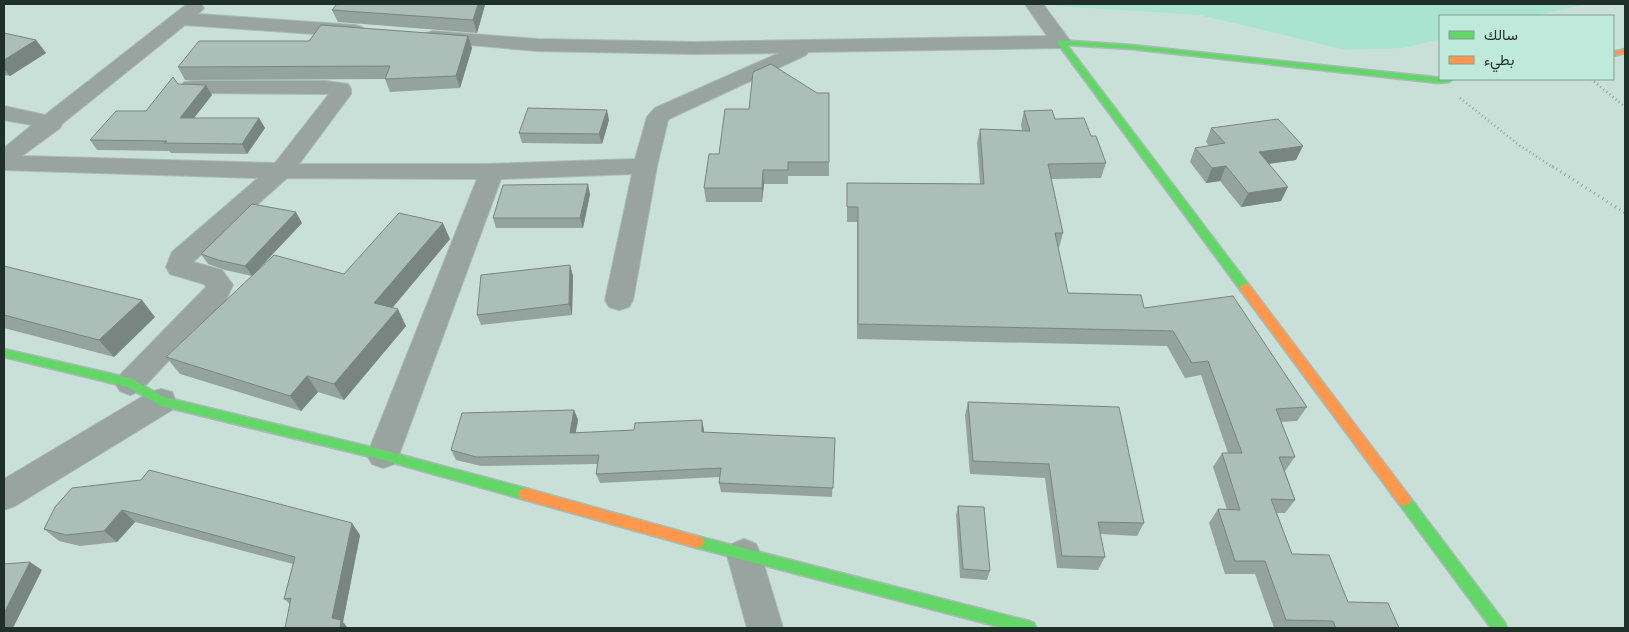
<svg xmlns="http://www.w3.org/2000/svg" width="1629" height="632" font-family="'Roboto Condensed',Vazirmatn,sans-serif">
<rect width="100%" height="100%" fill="#c9e0d8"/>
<polygon fill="#aae3d0" points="1055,4 1586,4 1534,16 1440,16 1440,39 1404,48 1346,50 1200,15 1056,6"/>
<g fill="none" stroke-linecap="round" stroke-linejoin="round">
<g stroke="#a9bbb4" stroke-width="2">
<g id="street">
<polygon points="187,4 201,4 204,8 198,14 355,25 362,27 365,31 362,35 355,37 185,25 63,123 60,128 22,156 275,163 329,94 192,93 184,92 181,87 184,82 192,81 326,81 348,84 351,89 351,94 299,164 485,164 635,159 647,117 655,108 779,53 694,54 537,51 426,41 423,37 426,33 433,31 537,39 694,42 1047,36 1025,4 1043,4 1071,42 1068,46 1061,48 808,52 806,55 671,118 668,120 657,166 633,300 629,307 619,310 609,307 605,300 632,174 501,179 399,455 394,464 383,468 372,464 367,455 477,179 287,178 193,262 222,270 233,285 226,300 140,391 130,395 120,391 115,383 120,375 206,287 204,284 170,274 166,267 172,252 258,178 4,170 4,148 32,125 4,120 4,106 45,115"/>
<polygon points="161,389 172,392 176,401 172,410 15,506 4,510 4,479 150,392"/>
<polygon points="744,539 756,544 761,555 783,628 747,628 727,555 732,544"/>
</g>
</g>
<g stroke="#a9bbb4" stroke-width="3">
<g id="fast">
<polygon points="1058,40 1131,45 1453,79 1449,82 1438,83 1131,49 1067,45 1249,285 1250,288 1249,291 1241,291 1058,44"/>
<polygon points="4,349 130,378 164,397 383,450 525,488 530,490 532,494 530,498 525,500 383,460 161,406 127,387 4,357"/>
<polygon points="1404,494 1409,496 1505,623 1507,628 1491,628 1399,504 1397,500 1399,496"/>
<polygon points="697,536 1029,621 1034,623 1036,628 1003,628 697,548 692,546 690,542 692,538"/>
</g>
</g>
<g stroke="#a9bbb4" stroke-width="3">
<g id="slow">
<polygon points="1625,49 1625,53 1613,56 1613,52"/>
<polygon points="1245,284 1249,285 1409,496 1411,500 1409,504 1404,506 1399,504 1241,291 1240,288 1241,285"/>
<polygon points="525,488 697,536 702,538 704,542 702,546 697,548 525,500 520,498 518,494 520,490"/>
</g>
</g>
<g stroke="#939f9c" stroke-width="2.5" stroke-dasharray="1 3" stroke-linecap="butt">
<polyline points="1591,79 1625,107"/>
<polyline points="1460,98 1519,145 1554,168"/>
</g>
<polyline stroke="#939f9c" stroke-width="3" stroke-dasharray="1 4" stroke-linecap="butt" points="1552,166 1625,213"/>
<use href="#street" fill="#99a39f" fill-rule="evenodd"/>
<use href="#fast" fill="#63d668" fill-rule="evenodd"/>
<use href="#slow" fill="#ff974d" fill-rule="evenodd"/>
</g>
<g fill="#94a39e">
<polygon points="337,4 485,4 485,5 477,33 338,22 332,10"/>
<polygon points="4,33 36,40 46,53 10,76 4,75"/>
<polygon points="468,36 472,48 460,88 390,92 385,79 185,80 178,67"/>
<polygon points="178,84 212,95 194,118 259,118 265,128 247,154 171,153 169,151 97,150 90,140 146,111"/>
<polygon points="817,93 829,93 829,176 788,176 788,184 764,184 762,202 706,202 704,188 719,154"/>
<polygon points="1024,111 1055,119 1091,136 1106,163 1101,178 1051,179 1063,233 1059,248 1058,248 1068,293 1144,308 1307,407 1297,421 1281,422 1295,457 1285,471 1295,500 1285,513 1277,513 1292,554 1348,602 1399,628 1274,628 1255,574 1225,574 1209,523 1218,509 1227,510 1213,467 1222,453 1228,453 1201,375 1185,378 1167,346 857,339 857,222 847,222 847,183 980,184 977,143 980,129 1022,130 1021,125"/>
<polygon points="609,120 602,144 522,143 519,133"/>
<polygon points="1211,128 1296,160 1269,164 1281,201 1241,207 1220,181 1206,183 1190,162 1195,148 1209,146 1206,142"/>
<polygon points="590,194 583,228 496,228 493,218"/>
<polygon points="302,223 252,276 225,270 208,264 201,254"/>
<polygon points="450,239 392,308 406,326 344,400 318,392 301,411 180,374 166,357 344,274"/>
<polygon points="570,265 573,276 572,315 481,325 477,315"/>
<polygon points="4,266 155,317 114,357 4,328"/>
<polygon points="968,402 1144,523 1137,536 1100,534 1105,557 1098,570 1057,568 1045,478 970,474 965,415"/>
<polygon points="574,410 578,420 575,433 704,430 704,432 835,438 832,497 721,492 719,483 720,477 600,483 596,474 598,464 481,466 456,460 451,450"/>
<polygon points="72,488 360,535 343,622 290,604 284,599 293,564 135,522 117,542 80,546 59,541 44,529"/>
<polygon points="958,506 990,571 987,580 960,578 956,515"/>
</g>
<g fill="#788581">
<polygon points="478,4 485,4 485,5 477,33 473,20"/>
<polygon points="468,36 472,48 460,88 456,76"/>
<polygon points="36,40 46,53 10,76 4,69 4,60"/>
<polygon points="206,85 212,95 186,128 180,118"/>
<polygon points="607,110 609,120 602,144 599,134"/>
<polygon points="259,118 265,128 247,154 242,144"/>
<polygon points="1303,146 1296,160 1252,166 1259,152"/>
<polygon points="1226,166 1220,181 1206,183 1212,168"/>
<polygon points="763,170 764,184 762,202 762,188"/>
<polygon points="588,184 590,194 583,228 580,218"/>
<polygon points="1288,187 1281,201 1241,207 1248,193"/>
<polygon points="296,212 302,223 252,276 245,266"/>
<polygon points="443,223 450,239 383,319 374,303"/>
<polygon points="570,265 573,276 572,315 569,304"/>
<polygon points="142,300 155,317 114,357 99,340"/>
<polygon points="398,309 406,326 344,400 334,384"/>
<polygon points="307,376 318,392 301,411 290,396"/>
<polygon points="574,410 578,420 574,443 570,433"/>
<polygon points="702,420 704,430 703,442 702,432"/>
<polygon points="122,510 135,522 117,542 104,531"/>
<polygon points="352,523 360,535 343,622 348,628 340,628 332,618"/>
<polygon points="30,562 42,570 13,628 4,628 4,613"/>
</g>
<g fill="#acbeb8" stroke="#788581">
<polygon points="337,4 478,4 473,20 332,10"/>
<polygon points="321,25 468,36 456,76 385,79 390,66 178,67 199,41 309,41"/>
<polygon points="4,33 36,40 4,60"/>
<polygon points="771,64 817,93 829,93 829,162 788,162 788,170 763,170 762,188 704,188 709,154 719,154 725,109 749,109 753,72"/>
<polygon points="173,77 178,84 206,85 180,118 259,118 242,144 164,143 167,141 90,140 116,111 146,111"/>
<polygon points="528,108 607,110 599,134 519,133"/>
<polygon points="1052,110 1055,119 1084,118 1091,136 1096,136 1106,163 1048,164 1063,233 1055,233 1068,293 1141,295 1144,308 1233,296 1307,407 1276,409 1295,457 1279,457 1295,500 1271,499 1292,554 1329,555 1348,602 1388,603 1399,628 1336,628 1333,621 1286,620 1265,561 1235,561 1218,509 1240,510 1222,453 1242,453 1208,361 1192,363 1173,331 858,324 858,207 847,207 847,183 984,184 980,129 1030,131 1024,111"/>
<polygon points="1278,119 1303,146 1259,152 1288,187 1248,193 1226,166 1212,168 1195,148 1225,143 1211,128"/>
<polygon points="588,184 580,218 493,218 503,185"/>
<polygon points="252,204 296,212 245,266 218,260 201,254"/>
<polygon points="399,213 443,223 374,303 398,309 334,384 307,376 290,396 166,357 274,255 344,274"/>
<polygon points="570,265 569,304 477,315 481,275"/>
<polygon points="4,266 142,300 99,340 4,315"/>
<polygon points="968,402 1119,407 1144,523 1098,522 1105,557 1062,556 1049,464 973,461"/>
<polygon points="574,410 570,433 634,430 635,423 702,420 702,432 835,438 833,488 719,483 721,468 596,474 599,455 476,457 451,450 462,413"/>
<polygon points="149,470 352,523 332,618 341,620 340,628 285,628 291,598 284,599 295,557 122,510 104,531 66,535 44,529 55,507 72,488 141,480"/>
<polygon points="958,506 984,507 990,571 963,569"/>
<polygon points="30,562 4,613 4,564"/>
</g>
<rect width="1629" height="632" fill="none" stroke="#1f302a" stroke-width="10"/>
<rect x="1439" y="15" width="175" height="65" fill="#bfeadb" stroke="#7fa094"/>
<rect x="1449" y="31" width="25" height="8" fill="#63d668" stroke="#7fa094"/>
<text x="1484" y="40" font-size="15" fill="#1f302a">سالك</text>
<rect x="1449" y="56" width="25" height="8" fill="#ff974d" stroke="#7fa094"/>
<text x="1484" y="65" font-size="15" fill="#1f302a">بطيء</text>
</svg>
